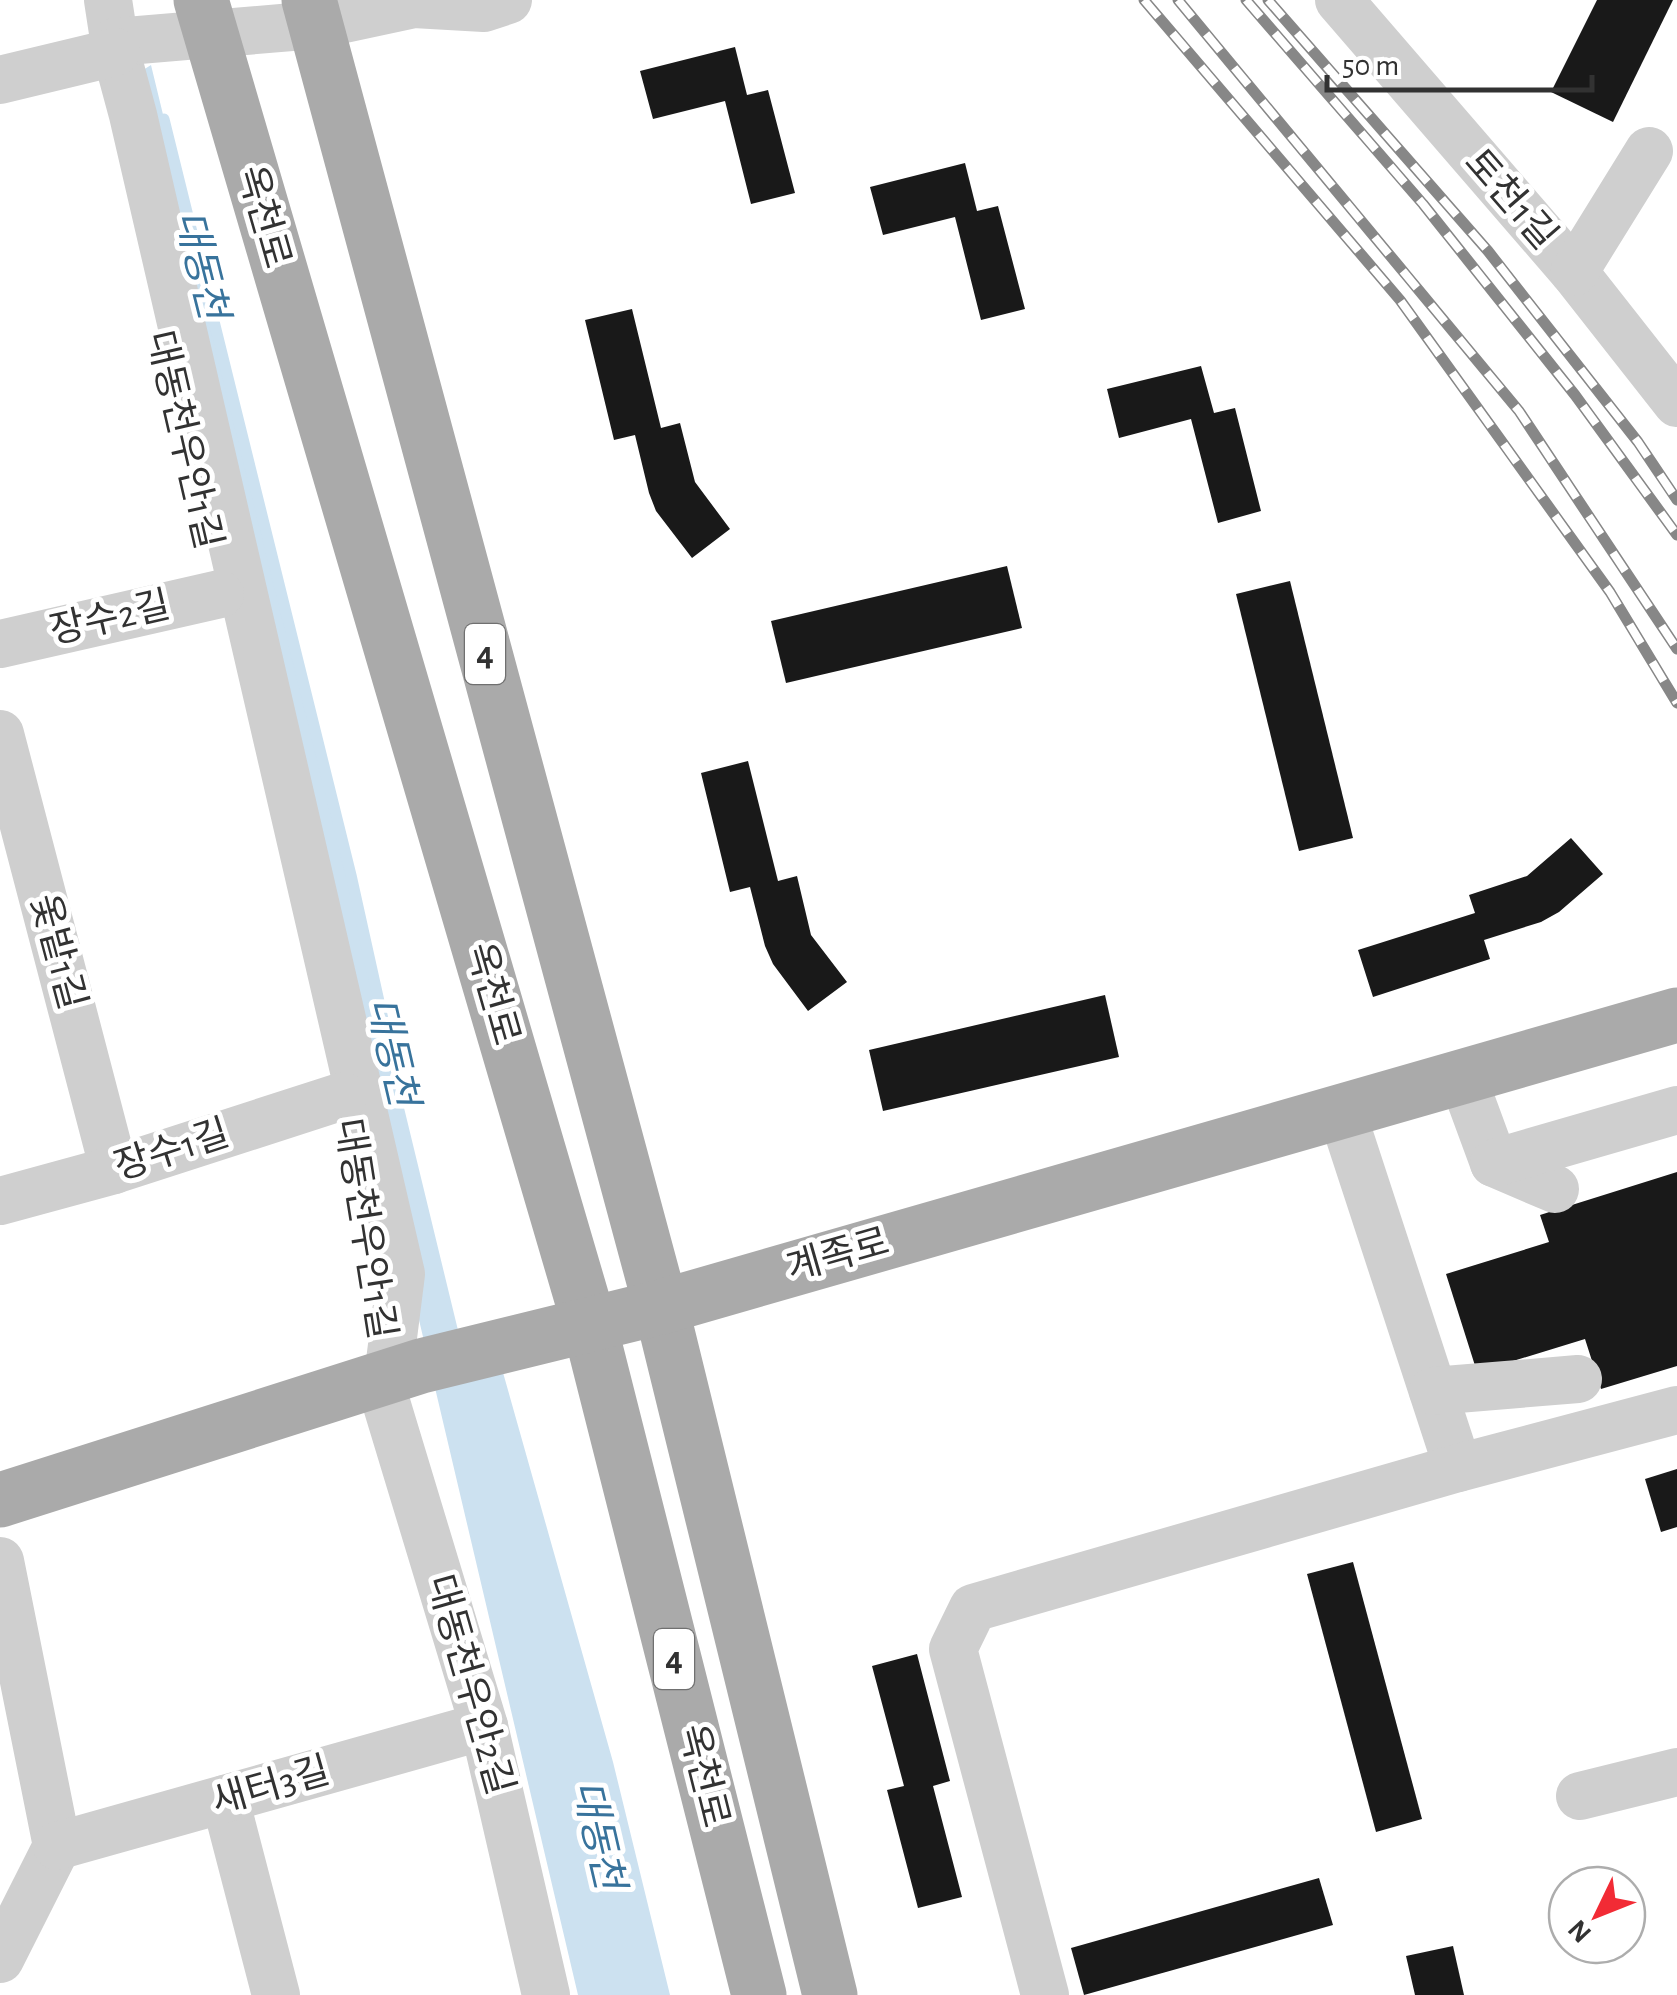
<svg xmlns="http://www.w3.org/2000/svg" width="1677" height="1995" font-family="'Alegreya Sans','Noto Sans KR',sans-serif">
<rect width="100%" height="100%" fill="#fff"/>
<polygon fill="#cce1f0" points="151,65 464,1355 502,1369 613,1762 670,1995 578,1995 127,80"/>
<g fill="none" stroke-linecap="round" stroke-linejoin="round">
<polyline stroke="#cce1f0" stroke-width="11" points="164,119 351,875 396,1078"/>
</g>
<g fill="#191919">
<polygon points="1597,0 1673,0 1613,122 1551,92"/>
<polygon points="735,47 747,95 768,90 795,193 751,204 725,101 653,119 640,71"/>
<polygon points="965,163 977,211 998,206 1025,309 981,320 955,217 883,235 870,187"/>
<polygon points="632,309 661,428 680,423 695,482 730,529 692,558 656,511 649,493 635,435 614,440 585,320"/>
<polygon points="1201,366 1214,413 1235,408 1261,511 1218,523 1191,419 1119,438 1107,389"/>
<polygon points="1007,566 1022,628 786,683 771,621"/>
<polygon points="1290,581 1353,838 1299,851 1236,594"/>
<polygon points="748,761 778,881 797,876 811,935 847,982 808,1011 773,964 765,946 750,887 730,892 701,773"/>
<polygon points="1571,838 1603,874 1559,912 1541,922 1484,940 1490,959 1373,997 1358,950 1475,913 1469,895 1527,876"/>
<polygon points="1105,995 1119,1057 883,1111 869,1050"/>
<polygon points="1677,1172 1677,1366 1601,1389 1585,1339 1477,1372 1446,1274 1549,1242 1540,1215"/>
<polygon points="1677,1469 1677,1527 1661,1532 1645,1479"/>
<polygon points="1353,1562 1422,1819 1376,1832 1307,1574"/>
<polygon points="917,1654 950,1781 933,1786 962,1897 918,1908 887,1790 904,1786 872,1666"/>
<polygon points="1319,1878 1333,1925 1084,1995 1071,1948"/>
<polygon points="1453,1946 1464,1995 1415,1995 1406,1956"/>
</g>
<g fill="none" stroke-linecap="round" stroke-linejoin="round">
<g stroke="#cfcfcf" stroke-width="48">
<polyline points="108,0 116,52 133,115 401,1274 388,1377"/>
<polyline points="1339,0 1574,272 1677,403"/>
<polyline points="115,42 316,25 414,4 484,8 508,0"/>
<polyline points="0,80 116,52"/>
<polyline points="1574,272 1649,151"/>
<polyline points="0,644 220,594"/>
<polyline points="0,734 114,1170"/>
<polyline points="1462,1076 1494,1163 1555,1189"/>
<polyline points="1341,1110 1458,1468"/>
<polyline points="1494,1163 1677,1110"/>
<polyline points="0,1201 114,1170 343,1096"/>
<polyline points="379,1379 484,1726 546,1995"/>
<polyline points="1433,1391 1578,1379"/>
<polyline points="0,1561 57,1846 0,1959"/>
<polyline points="1580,1796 1677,1772"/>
<polyline points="225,1799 276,1995"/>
<polyline points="57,1846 484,1726"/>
<polyline points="1045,1995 953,1649 973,1608 1458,1468 1677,1410"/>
</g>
<g stroke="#aaa" stroke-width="55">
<polyline points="201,0 589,1323 759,1995"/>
<polyline points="309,0 661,1307 830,1995"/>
<polyline points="0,1500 421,1366 661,1307 1677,1015"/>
</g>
<g stroke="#878787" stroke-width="11">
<g id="rail">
<polyline points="1144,0 1400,300 1610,592 1677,703"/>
<polyline points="1178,0 1519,411 1677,649"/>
<polyline points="1246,0 1423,204 1575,395 1677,535"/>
<polyline points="1268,0 1488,251 1638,442 1677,500"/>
</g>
</g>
<use href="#rail" stroke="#fff" stroke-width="8" stroke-dasharray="22" stroke-linecap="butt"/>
</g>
<g text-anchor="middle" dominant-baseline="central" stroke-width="10" stroke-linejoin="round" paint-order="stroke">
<g fill="#fff" stroke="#707070" stroke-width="2.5">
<rect x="465" y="624" width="40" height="60" rx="8"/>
<rect x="654" y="1629" width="40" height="60" rx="8"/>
</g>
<g font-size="35" font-weight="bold" fill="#323232">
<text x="485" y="654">4</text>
<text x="674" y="1659">4</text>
</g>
<g font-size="38" fill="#323232" stroke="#fff">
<text transform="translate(1510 200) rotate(49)">토천1길</text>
<text transform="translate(263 217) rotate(74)">옥천로</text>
<text transform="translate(183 440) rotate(77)">대동천우안1길</text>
<text transform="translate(110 619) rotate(-13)">장수2길</text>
<text transform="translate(57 952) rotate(75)">옻밭1길</text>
<text transform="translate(492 994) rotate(74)">옥천로</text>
<text transform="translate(172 1151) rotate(-18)">장수1길</text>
<text transform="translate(364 1229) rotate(81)">대동천우안1길</text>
<text transform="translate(838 1256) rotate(-16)">계족로</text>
<text transform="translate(469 1685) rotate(74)">대동천우안2길</text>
<text transform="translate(703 1776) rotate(76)">옥천로</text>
<text transform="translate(271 1787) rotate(-16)">새터3길</text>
</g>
<g font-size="40" font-style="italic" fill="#38739c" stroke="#fff">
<text transform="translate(200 265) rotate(76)">대동천</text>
<text transform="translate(391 1052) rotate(77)">대동천</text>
<text transform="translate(597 1835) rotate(77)">대동천</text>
</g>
</g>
<g transform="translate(1597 1915) rotate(227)"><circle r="48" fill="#ffffff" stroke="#adadad" stroke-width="2.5"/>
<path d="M0-8L18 38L0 25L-18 38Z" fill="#f22b35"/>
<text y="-15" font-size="28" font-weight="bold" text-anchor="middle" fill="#323232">N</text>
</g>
<path d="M1327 75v15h265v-15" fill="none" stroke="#323232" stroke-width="5"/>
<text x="1342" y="75" font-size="30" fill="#323232" stroke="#ffffff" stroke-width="8" paint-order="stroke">50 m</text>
</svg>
